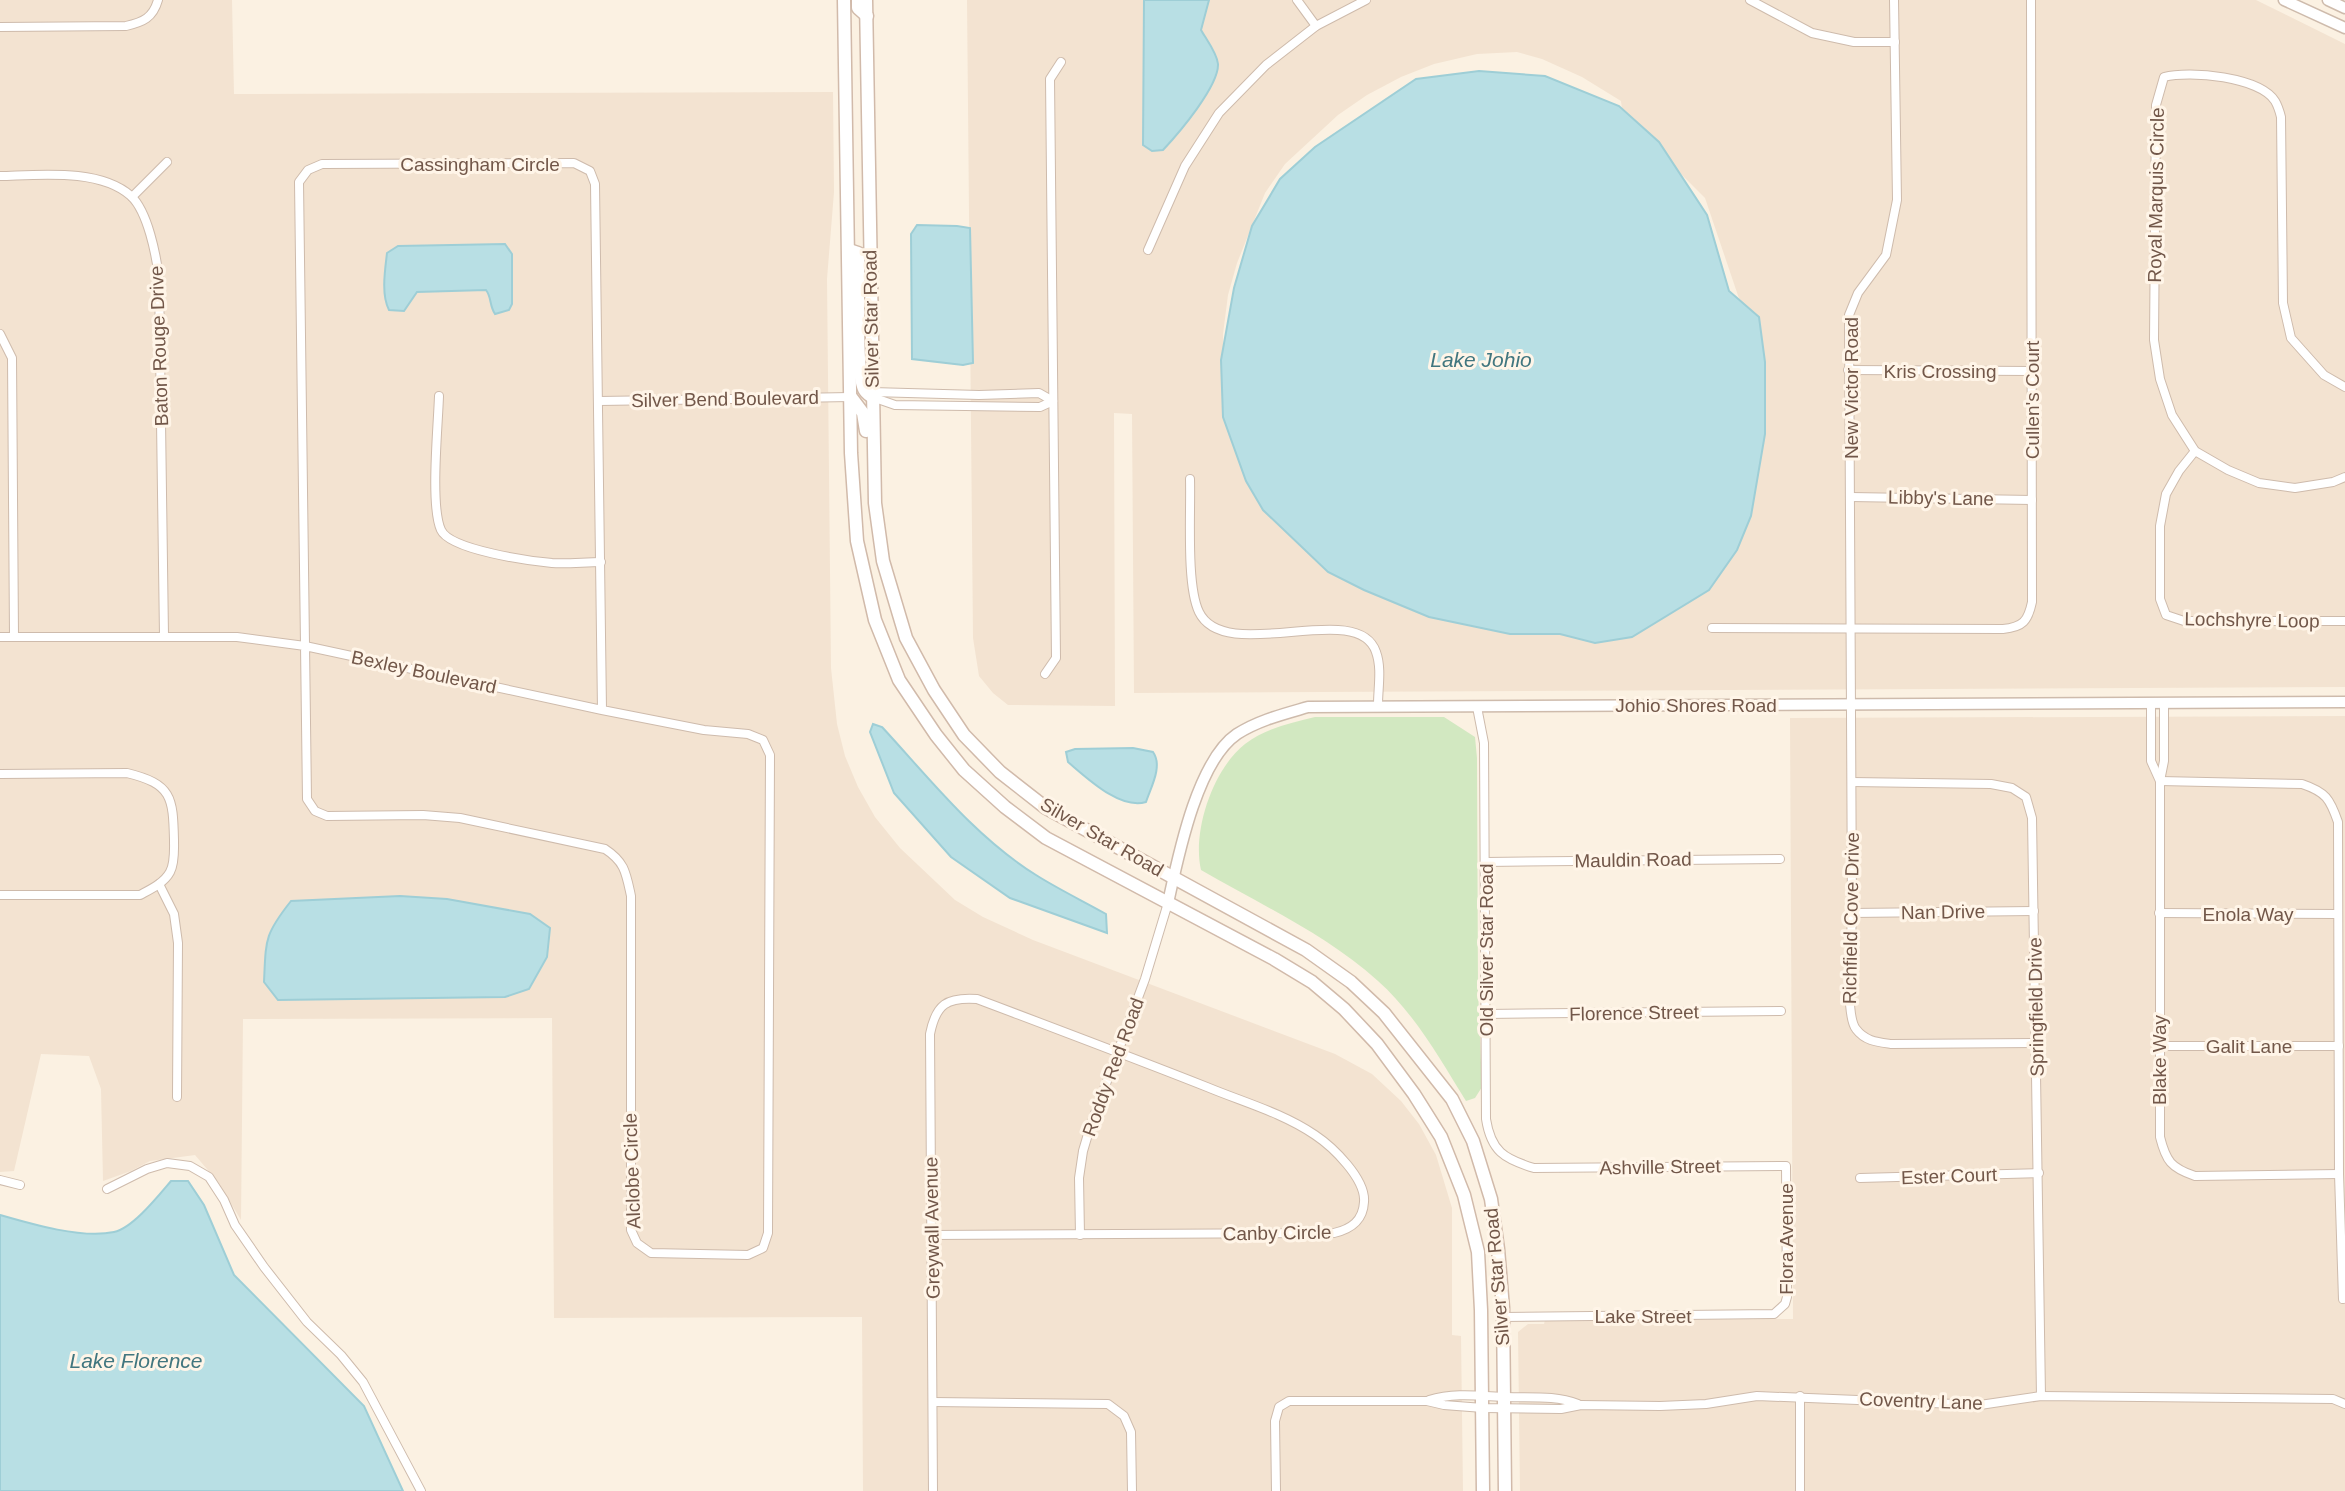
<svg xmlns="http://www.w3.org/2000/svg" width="2345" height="1491" font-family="Arial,sans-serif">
<rect width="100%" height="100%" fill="#fbf1e2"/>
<g fill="#f3e3d1" fill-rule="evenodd">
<polygon points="0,0 232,0 234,94 833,92 834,192 827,279 831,668 837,724 845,756 858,787 875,817 900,848 955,900 983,917 1033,940 1335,1054 1372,1074 1401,1101 1419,1124 1436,1155 1452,1208 1452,1335 1461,1336 1463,1491 863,1491 862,1317 554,1318 552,1018 243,1019 241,1220 218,1182 195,1155 150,1161 131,1171 103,1181 101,1089 89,1056 41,1054 14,1171 0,1172"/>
<path d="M967,0H2256L2345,44V687L1134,693L1132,414L1114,413L1115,706L1008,705L993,693L979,676L973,638ZM1517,52L1542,59L1582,77L1621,101L1623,116L1705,198L1750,331L1224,374L1223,334L1228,295L1237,263L1265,193L1285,164L1338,115L1367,95L1401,77L1434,64L1477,54Z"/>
<polygon points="2345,716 2345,1491 1520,1491 1518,1332 1528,1324 1544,1324 1545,1320 1793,1319 1790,718"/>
</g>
<path fill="#d2e8c1" d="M1315,717H1444L1475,737L1477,758L1478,990L1482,1087L1475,1098L1466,1101C1440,1059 1415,1014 1378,981C1326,934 1261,905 1201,870C1192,831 1213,769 1245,744C1266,728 1291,723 1315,717Z"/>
<g fill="#b8dfe4" stroke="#9eced6" stroke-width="2">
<path d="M1144,0H1209L1201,30C1206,39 1217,53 1218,64C1219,86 1179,133 1163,150L1152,151L1143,145Z"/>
<polygon points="1479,71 1545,76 1619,106 1659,142 1707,215 1729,291 1759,317 1765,362 1765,434 1751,516 1737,550 1709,590 1632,637 1595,643 1560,634 1510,634 1429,617 1364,590 1328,572 1263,510 1246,481 1223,417 1221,360 1234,288 1252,226 1280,179 1315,147 1416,79"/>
<polygon points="917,225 957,226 970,228 973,363 963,365 912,359 911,234"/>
<path d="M505,244L512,254V304L509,310L495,314C489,305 492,298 486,290L417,292L404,311L389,310C381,295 385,270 387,253L398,246Z"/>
<path d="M873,724L882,727C930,779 975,837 1036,875C1058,889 1083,901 1106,914L1107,933L1010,898L951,857L894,793L870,732Z"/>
<path d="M1133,748L1153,752C1163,766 1151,787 1146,802C1120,810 1087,778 1068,762L1066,752L1075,749Z"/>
<path d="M400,896L447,899L530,914L550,928L547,957L529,989L505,997L278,1000L264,982C266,940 264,935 291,901Z"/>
<path d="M171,1181H188L204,1205L234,1275L364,1406L403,1491H0V1215C31,1224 82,1239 114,1232C133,1228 159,1195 171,1181Z"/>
</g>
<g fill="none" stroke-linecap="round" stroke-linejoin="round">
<g stroke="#cebbac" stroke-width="10">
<g id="minor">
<polyline points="1297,0 1316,26"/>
<polyline points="1750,0 1812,33 1854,42 1895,42"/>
<path d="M1894,0L1897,200L1886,255L1858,293L1849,315L1852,913C1852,936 1844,1014 1856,1029C1865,1041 1877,1042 1891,1044L2036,1043"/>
<path d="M0,27L126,26C143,22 153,18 158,0"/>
<path d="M0,176C39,175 100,168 131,196C148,212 156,255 159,277L164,636"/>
<polyline points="132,197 167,162"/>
<polyline points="1148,250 1185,166 1219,113 1266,65 1316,26 1366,0"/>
<polyline points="0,334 12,358 14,636"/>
<polyline points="1848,370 2032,371"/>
<path d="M2345,387L2324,375L2291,338L2283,303L2281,117C2280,113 2278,106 2275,101C2260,77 2190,70 2164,77L2156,105L2154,340L2160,379L2172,415L2195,451L2228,470L2259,483L2295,488L2333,482L2345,477"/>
<polyline points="872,392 979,395 1039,393 1053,401"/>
<path d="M439,396C438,427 430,506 441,530C450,550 530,561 552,563C568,564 585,562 601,562"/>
<polyline points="872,397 895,405 1040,407 1053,401"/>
<polyline points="599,401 851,397"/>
<polyline points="2195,451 2179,471 2166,494 2160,526 2160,599 2166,615 2184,621 2345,621"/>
<path d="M1190,479C1191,512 1186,585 1199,612C1225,666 1358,598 1376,652C1382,668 1378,688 1378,705"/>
<polyline points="1851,497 2032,500"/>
<path d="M1712,628L2003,629C2023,627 2028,621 2032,602L2031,0"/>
<path d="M0,637H237L305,646L602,710L704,730L748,734L763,740L770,755L768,1233L763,1248L748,1255L651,1253L637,1243L631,1230V896C626,873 625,862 605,849L460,818L423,815L327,816L315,811L307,799L299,182L308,170L322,164L574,163L590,171L595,184L602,710"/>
<polyline points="1045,674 1056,658 1050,79 1061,62"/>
<polyline points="2151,703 2151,761 2160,781"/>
<path d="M2164,703V761L2160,781V1137C2166,1161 2171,1168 2195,1176L2339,1174"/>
<path d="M1477,707L1484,743L1486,1119C1491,1151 1504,1159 1534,1168L1786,1166L1787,1297L1785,1304L1774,1314L1503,1317"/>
<path d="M0,774L127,773C172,784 173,797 174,840C174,849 175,863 170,872C164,883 151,889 140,895H0"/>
<path d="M2160,781L2302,784C2326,792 2330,799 2338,822L2339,1174L2343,1299"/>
<polyline points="1852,782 1991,784 2012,788 2026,797 2032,818 2041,1396"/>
<polyline points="1486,862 1780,859"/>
<polyline points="159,884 174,914 178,943 177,1097"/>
<polyline points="1852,913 2034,911"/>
<polyline points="2159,913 2338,914"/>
<polyline points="1486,1014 1781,1011"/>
<polyline points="2159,1046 2339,1046"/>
<polyline points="1860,1178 2039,1173"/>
<polyline points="0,1180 20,1185"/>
<polyline points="107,1189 147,1169 167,1163 190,1166 209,1177 224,1200 235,1225 264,1267 307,1322 341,1355 363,1382 421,1491"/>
<path d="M932,1235L1334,1233C1351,1229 1363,1221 1364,1202C1366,1179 1333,1147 1315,1135C1283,1113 1243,1102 1207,1087C1131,1057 1054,1028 977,999C947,997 936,1004 930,1034L933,1491"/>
<polyline points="1080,1235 1079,1178 1083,1151 1091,1124 1145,979 1168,903"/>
<polyline points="1800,1396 1800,1491"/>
<path d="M1429,1400C1455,1392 1480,1396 1506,1397C1531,1398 1554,1395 1578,1404"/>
<polyline points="933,1402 1108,1404 1124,1416 1131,1432 1132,1491"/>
<polyline points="1276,1491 1275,1421 1279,1407 1289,1401 1427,1401 1444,1405 1483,1408 1561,1409 1581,1405 1660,1406 1706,1404 1757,1396 1980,1405 2041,1396 2333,1399 2345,1404"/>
</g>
</g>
<g stroke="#cebbac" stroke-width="13">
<g id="tertiary">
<polyline points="2284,0 2345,28"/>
<polyline points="2328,0 2345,8"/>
<path d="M1168,903C1178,857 1197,761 1237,734C1259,720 1284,714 1308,707L2345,702"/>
</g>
</g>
<g stroke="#d1baaa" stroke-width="15">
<g id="secondary">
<polyline points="844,0 851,453 857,541 875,620 899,680 936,735 964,770 1005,807 1046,838 1274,959 1312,982 1344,1009 1377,1044 1414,1094 1441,1137 1464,1195 1478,1252 1481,1310 1483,1491"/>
<polyline points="858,0 858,8 867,16"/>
<polyline points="866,0 875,503 883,561 906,638 934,690 964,735 1000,772 1046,808 1306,950 1351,982 1384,1013 1452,1099 1473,1141 1491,1199 1498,1249 1503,1308 1505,1491"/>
<path d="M849,250L858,253C859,278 855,371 864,389C866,393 868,394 871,396"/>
<polyline points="851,397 863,413 866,431"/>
</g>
</g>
<use href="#minor" stroke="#fff" stroke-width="8"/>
<use href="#tertiary" stroke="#fff" stroke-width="10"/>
<use href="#secondary" stroke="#fff" stroke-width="12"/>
</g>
<g text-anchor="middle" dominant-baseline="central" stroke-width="6" stroke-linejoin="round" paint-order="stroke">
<g font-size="19" fill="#725749" stroke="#fff5e8">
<text x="480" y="164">Cassingham Circle</text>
<text transform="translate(2156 195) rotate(-89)">Royal Marquis Circle</text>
<text transform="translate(871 319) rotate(-91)">Silver Star Road</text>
<text transform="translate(159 346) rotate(-92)">Baton Rouge Drive</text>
<text x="1940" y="371">Kris Crossing</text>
<text transform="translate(1851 388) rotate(-90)">New Victor Road</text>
<text transform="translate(725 399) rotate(-1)">Silver Bend Boulevard</text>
<text transform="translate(2032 400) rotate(-90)">Cullen's Court</text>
<text transform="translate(1941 498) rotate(1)">Libby's Lane</text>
<text transform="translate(2252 620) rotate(1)">Lochshyre Loop</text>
<text transform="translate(424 672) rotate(12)">Bexley Boulevard</text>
<text x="1696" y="705">Johio Shores Road</text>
<text transform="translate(1102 837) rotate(30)">Silver Star Road</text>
<text transform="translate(1633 860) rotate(-1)">Mauldin Road</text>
<text transform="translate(1943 912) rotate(-1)">Nan Drive</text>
<text x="2248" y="914">Enola Way</text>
<text transform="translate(1851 918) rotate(-89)">Richfield Cove Drive</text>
<text transform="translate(1486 950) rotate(-90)">Old Silver Star Road</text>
<text transform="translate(2036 1007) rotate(-91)">Springfield Drive</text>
<text transform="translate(1634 1013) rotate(-1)">Florence Street</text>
<text x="2249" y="1046">Galit Lane</text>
<text transform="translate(2159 1060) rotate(-90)">Blake Way</text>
<text transform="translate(1113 1067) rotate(-70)">Roddy Red Road</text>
<text transform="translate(1660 1167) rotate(-1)">Ashville Street</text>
<text transform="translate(632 1171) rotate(-92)">Alclobe Circle</text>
<text transform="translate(1949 1176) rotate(-2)">Ester Court</text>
<text transform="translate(932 1228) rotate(-91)">Greywall Avenue</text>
<text transform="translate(1277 1233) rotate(-1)">Canby Circle</text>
<text transform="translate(1786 1239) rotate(-90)">Flora Avenue</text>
<text transform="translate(1497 1277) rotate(-95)">Silver Star Road</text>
<text x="1643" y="1316">Lake Street</text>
<text transform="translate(1921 1401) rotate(2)">Coventry Lane</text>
</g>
<g font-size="21" font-style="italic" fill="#41767f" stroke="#fff5e8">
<text x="1481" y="359">Lake Johio</text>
<text x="136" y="1360">Lake Florence</text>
</g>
</g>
</svg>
